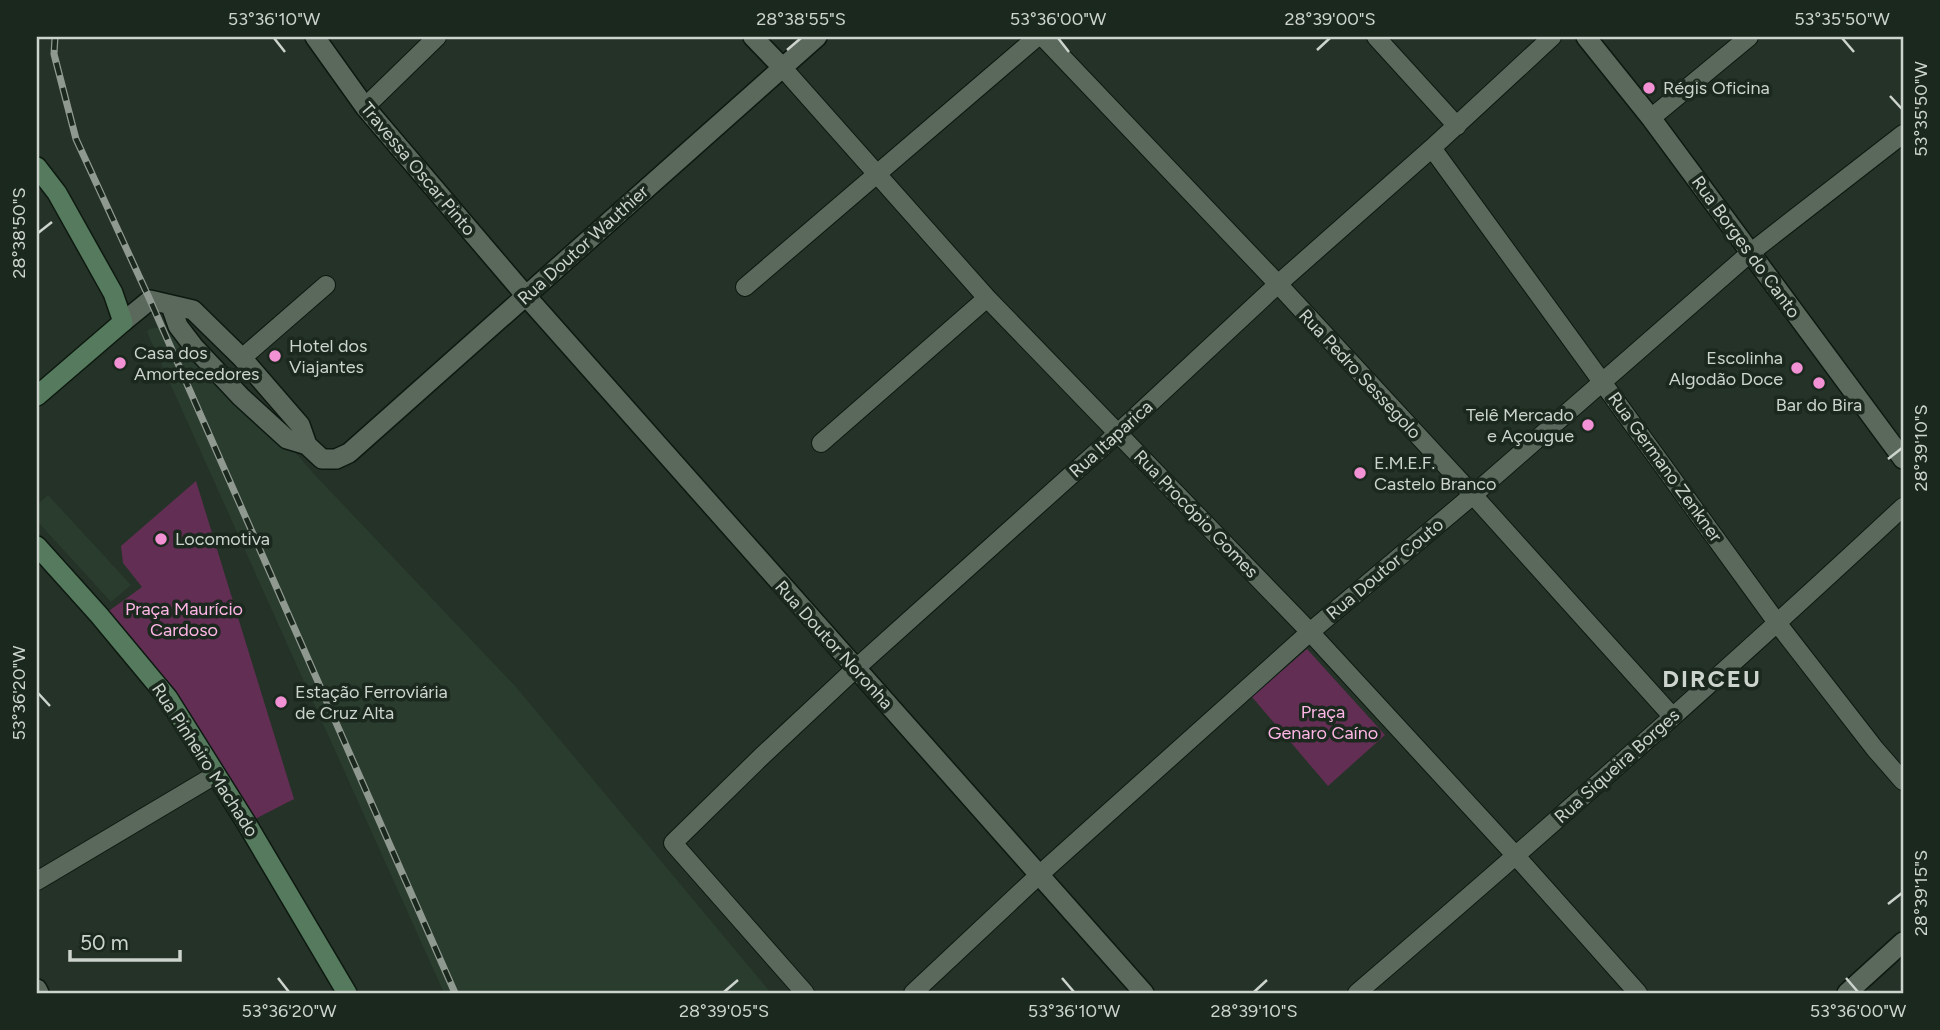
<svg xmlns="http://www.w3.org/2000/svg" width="1940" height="1030" font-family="Figtree,sans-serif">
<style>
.built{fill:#2a3c2d}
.green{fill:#632e54}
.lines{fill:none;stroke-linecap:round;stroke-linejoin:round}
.minor-casing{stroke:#0d1910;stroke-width:20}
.tertiary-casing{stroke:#0d1910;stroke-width:22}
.secondary-casing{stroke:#0d1910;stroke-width:22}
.minor{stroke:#5b695d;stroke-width:18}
.tertiary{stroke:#5b695d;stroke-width:19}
.secondary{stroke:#567a5e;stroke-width:19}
.rail-casing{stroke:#8f9990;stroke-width:7}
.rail{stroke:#1b281d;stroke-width:4.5;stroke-dasharray:13;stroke-linecap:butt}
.ticks{fill:none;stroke:#ccd4cd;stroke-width:2.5}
.poi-dot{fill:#f391d5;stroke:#1b281d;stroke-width:2.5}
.labels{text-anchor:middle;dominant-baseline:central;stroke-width:7;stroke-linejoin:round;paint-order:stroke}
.poi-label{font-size:18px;fill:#ccd4cd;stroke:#1b281d;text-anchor:start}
.street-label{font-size:18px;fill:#ccd4cd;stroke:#1b281d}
.park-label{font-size:18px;fill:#feb6e6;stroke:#1b281d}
.district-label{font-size:24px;font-weight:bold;letter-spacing:2px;fill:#ccd4cd;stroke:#1b281d}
.neatline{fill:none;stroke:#ccd4cd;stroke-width:2.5}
.ticks-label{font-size:18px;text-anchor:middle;fill:#ccd4cd}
</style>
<rect width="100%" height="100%" fill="#253227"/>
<!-- built -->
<path class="built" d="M184,323L314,474L516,687L771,993H444L147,332L149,329Z
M48,495L131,585L111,602L37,521V505Z"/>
<!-- green -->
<path class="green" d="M196,481L294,799L251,821L175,690L106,613L142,587L123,563L121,546Z
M1307,649L1385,735L1328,786L1252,697Z"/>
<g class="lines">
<defs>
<path id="minor" d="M1043,37L1278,284L1473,495L1672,716
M1376,37L1457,126
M782,67L987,298L1310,632L1516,856L1638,993
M365,107L437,37
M1651,118L1749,37
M1432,148L1778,624L1875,749L1903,781
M745,287L1037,37
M242,358L326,285
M821,443L987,298
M37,881L215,775
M805,993L673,843L762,756L855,669L1118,433L1278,284L1432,148L1552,37
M913,993L1039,875L1310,632L1473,495L1750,253L1903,134
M1357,993C1542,834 1725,673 1903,507"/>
<path id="tertiary" d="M315,37L365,107L526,296L1144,993
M753,37L782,67
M1586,37L1651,118L1903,459
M171,306L178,326L194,347L241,397L287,439L307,445L322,459H336L349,453L817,37
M123,322L150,300L193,310L242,358L300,425L307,445
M37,989L39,993
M1847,993L1903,942"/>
<path id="secondary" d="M37,167L57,193L113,293L123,322L37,396
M37,546L99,615L168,698L247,824L347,993"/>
</defs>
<!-- minor casing -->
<use href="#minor" class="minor-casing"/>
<!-- tertiary casing -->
<use href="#tertiary" class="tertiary-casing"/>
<!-- secondary casing -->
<use href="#secondary" class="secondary-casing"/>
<!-- minor -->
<use href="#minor" class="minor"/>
<!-- tertiary -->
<use href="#tertiary" class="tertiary"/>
<!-- secondary -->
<use href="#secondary" class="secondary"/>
<defs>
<path id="rail" d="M55,37L54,54L76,139L150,300L455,993"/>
</defs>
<!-- rail casing -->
<use href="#rail" class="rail-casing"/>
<!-- rail -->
<use href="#rail" class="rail"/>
</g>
<!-- ticks -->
<path class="ticks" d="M274,38L285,52M1058,38L1069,52M1842,38L1854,52M787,50L801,38M1317,50L1330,38M1890,96L1902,109M38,233L52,222M1888,459L1902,448M38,693L50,706M1888,904L1902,893M278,978L289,992M1062,978L1074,992M1846,978L1858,992M724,992L738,980M1254,992L1267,980"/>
<!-- markers -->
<g class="poi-dot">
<circle cx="1649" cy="88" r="7"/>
<circle cx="275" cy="356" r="7"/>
<circle cx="120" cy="363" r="7"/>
<circle cx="1797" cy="368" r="7"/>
<circle cx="1819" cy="383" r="7"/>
<circle cx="1588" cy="425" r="7"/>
<circle cx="1360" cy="473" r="7"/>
<circle cx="161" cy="539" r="7"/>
<circle cx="281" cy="702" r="7"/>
</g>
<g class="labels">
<!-- poi labels -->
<g class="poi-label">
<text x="1663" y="88">Régis Oficina</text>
<text x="289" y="346">Hotel dos<tspan x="289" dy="21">Viajantes</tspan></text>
<text x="134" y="353">Casa dos<tspan x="134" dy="21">Amortecedores</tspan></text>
<text x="1783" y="358" text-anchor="end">Escolinha<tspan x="1783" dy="21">Algodão Doce</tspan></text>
<text x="1819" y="405" text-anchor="middle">Bar do Bira</text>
<text x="1574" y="415" text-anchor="end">Telê Mercado<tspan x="1574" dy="21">e Açougue</tspan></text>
<text x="1374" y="463">E.M.E.F.<tspan x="1374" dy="21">Castelo Branco</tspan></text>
<text x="175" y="539">Locomotiva</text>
<text x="295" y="692">Estação Ferroviária<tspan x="295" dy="21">de Cruz Alta</tspan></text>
</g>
<!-- street labels -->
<g class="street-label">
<text transform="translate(418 169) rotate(50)">Travessa Oscar Pinto</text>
<text transform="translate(583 245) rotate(-42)">Rua Doutor Wauthier</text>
<text transform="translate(1746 247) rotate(54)">Rua Borges do Canto</text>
<text transform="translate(1360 374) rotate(47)">Rua Pedro Sessegolo</text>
<text transform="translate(1111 439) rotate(-42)">Rua Itaparica</text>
<text transform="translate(1665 467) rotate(54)">Rua Germano Zenkner</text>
<text transform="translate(1196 514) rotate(46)">Rua Procópio Gomes</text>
<text transform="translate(1385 569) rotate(-40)">Rua Doutor Couto</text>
<text transform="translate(834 645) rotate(48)">Rua Doutor Noronha</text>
<text transform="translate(205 760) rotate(57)">Rua Pinheiro Machado</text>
<text transform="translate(1617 766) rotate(-42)">Rua Siqueira Borges</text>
</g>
<!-- park labels -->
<g class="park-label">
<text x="184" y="609">Praça Maurício<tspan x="184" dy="21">Cardoso</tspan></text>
<text x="1323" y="712">Praça<tspan x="1323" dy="21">Genaro Caíno</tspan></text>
</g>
<!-- district labels -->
<g class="district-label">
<text x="1712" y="678">DIRCEU</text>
</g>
</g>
<!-- border -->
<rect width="1940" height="1030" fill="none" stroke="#1b281d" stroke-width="77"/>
<!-- scale -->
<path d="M70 950v10h110v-10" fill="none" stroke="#ccd4cd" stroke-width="3.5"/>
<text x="80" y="950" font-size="21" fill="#ccd4cd" stroke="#1b281d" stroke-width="5" paint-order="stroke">50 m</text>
<rect x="38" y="38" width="1864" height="954" class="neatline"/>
<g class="ticks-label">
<text x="274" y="25">53°36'10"W</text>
<text x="801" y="25">28°38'55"S</text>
<text x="1058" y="25">53°36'00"W</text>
<text x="1330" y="25">28°39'00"S</text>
<text x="1842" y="25">53°35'50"W</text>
<text transform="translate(1921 109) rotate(-90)" y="6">53°35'50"W</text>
<text transform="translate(19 233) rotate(-90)" y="6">28°38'50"S</text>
<text transform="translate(1921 448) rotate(-90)" y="6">28°39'10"S</text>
<text transform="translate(19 693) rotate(-90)" y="6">53°36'20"W</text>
<text transform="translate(1921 893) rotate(-90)" y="6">28°39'15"S</text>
<text x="289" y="1017">53°36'20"W</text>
<text x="724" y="1017">28°39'05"S</text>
<text x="1074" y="1017">53°36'10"W</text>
<text x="1254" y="1017">28°39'10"S</text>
<text x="1858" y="1017">53°36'00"W</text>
</g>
</svg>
